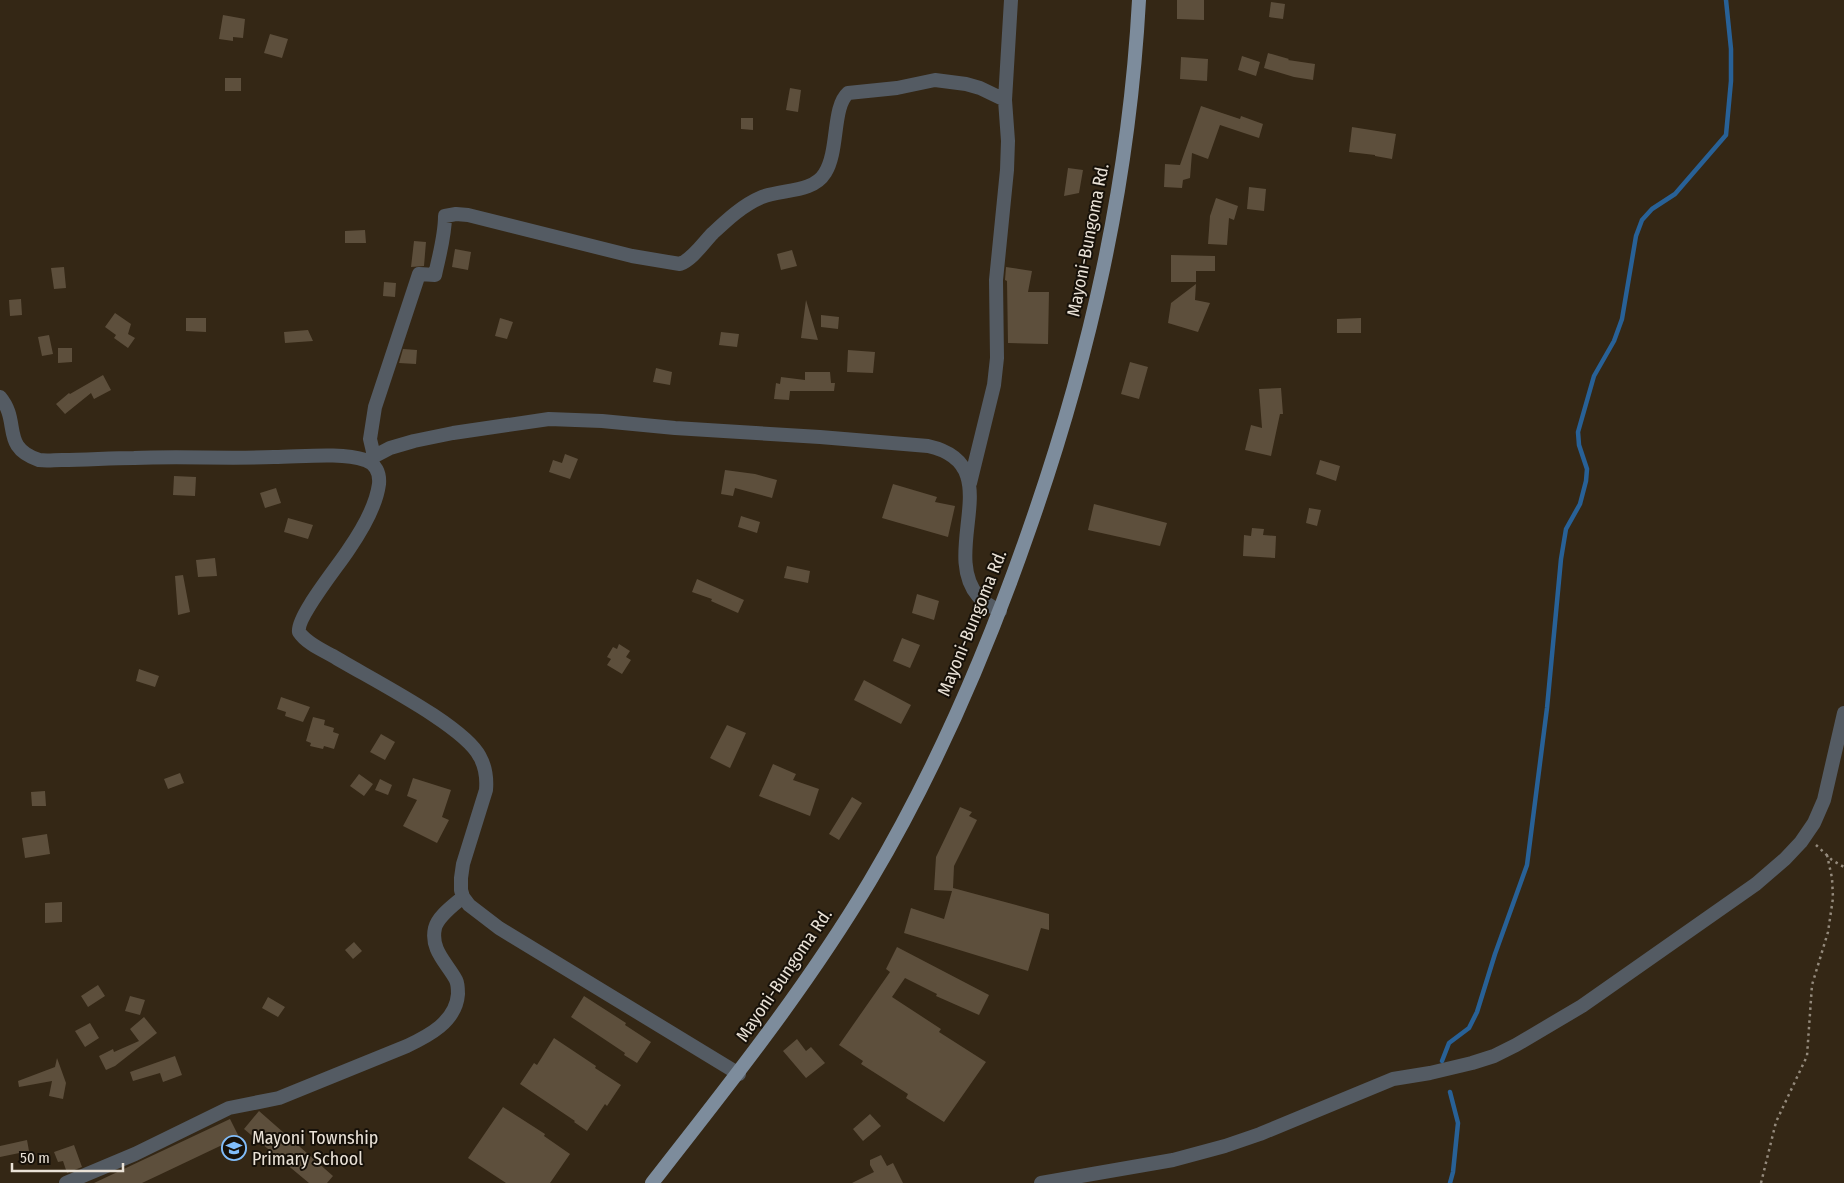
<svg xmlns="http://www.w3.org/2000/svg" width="1844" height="1183" font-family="'Fira Sans Condensed',sans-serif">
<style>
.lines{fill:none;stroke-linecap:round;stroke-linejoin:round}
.stream{stroke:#286197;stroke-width:4.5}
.building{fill:#5d4f3c}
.path{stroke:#948a7c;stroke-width:2.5;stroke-dasharray:2.5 4;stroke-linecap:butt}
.minor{stroke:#545b63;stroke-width:14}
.primary{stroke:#7d8c9c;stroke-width:14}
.labels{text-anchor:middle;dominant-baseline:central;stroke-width:4;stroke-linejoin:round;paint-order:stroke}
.street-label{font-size:18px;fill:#eae2d7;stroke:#171109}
.poi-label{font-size:18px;fill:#eae2d7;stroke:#171109;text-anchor:start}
</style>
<rect width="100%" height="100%" fill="#342715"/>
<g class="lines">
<!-- stream -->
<path class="stream" d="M1442,1061L1449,1043L1469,1028L1477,1012L1495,954L1527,865L1547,708L1561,559L1566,529L1580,504L1586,481L1587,469L1579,445L1578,432L1594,376L1614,341L1622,319L1636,236L1642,220L1652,209L1675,194L1726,135L1731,81V49L1726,0
M1450,1092L1458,1123L1453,1172L1450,1183"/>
</g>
<!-- building -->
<path class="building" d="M1177,0H1204V20L1177,19Z
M1271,2L1285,4L1283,19L1269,17Z
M223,15L245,19L243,38L233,37V41L219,39Z
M270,34L288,39L282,58L264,53Z
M1268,53L1289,59L1288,60L1315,64L1313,80L1294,77L1264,68Z
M1242,56L1260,62L1256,76L1238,70Z
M1181,57L1208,59L1207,81L1180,79Z
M225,78H241V91H225Z
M790,88L801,90L798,112L786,110Z
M1201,106L1240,119L1241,116L1263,124L1259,138L1220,125L1208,159L1192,153L1190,178L1183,180L1182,188L1164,187L1165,164L1180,165Z
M741,118H753V130L741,129Z
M1352,127L1396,134L1392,159L1375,156V155L1349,152Z
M1068,168L1083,170L1079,193L1064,196Z
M1249,187L1266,189L1264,211L1247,209Z
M1216,198L1238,206L1234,220L1229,218L1227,245L1208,244L1210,216Z
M365,230L366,243H345V231Z
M414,241L426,242L424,266L411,267Z
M455,249L471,252L468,270L452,267Z
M792,250L797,266L781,270L777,254Z
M1171,255L1215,256V271H1196V282H1171Z
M64,267L66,288L54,289L51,268Z
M1006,267L1032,271L1028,292H1049L1048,344L1008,343L1007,281L1005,280Z
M384,282L396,283L395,297L383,296Z
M1196,284L1195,300L1210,303L1198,332L1168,323L1171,303Z
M21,299L22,315L10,316L9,300Z
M806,300L818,340L801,338Z
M115,313L131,324L128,334L135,338L128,348L114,338L116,335L105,327Z
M821,315L839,317L838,329L821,327Z
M186,318H206V332L186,331Z
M500,318L513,322L507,339L495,336Z
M1361,318V333H1337V319Z
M308,330L313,341L285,343L284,332Z
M721,332L739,334L737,347L719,345Z
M49,335L53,354L42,356L38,337Z
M58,348H72V362L58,363Z
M403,349L417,350L416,364L399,363Z
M848,350L875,352L873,373L847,372Z
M1130,362L1148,367L1139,399L1121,394Z
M656,368L672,372L670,385L653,382Z
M805,372H830L831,383H835L834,391H790L789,400L774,399L776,383L780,384L781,377L805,380Z
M103,375L111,390L94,399L91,393L65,414L56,404L69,393L70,394Z
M1281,388L1283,414H1280L1271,456L1245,450L1251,425L1262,428L1259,389Z
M565,454L578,459L570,479L549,472L553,460L562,463Z
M1320,460L1340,466L1336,481L1316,474Z
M725,470L755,474L777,480L772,498L735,488L733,496L721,494Z
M174,476L196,477L195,496L173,495Z
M893,484L937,497L935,502L955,506L948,537L882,518Z
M276,488L281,503L265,508L260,493Z
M1094,504L1167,523L1160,546L1088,530Z
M1309,508L1321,510L1317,526L1306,523Z
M741,516L760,522L757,533L738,527Z
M288,518L313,525L308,539L284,532Z
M1252,528L1264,529L1263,535L1276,536L1275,558L1243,556L1244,535L1251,536Z
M215,558L217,576L198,577L196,560Z
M787,566L810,571L808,583L784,578Z
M183,575L190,612L178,615L175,576Z
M697,579L744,600L738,613L711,601L712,599L692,592Z
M917,594L939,601L934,620L912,613Z
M902,638L920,645L910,668L893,661Z
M619,644L630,651L626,657L631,660L622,674L607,665L611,659L607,657L613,647L617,649Z
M139,669L159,676L155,687L136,681Z
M864,680L911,705L901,724L854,700Z
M281,697L310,707L303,722L285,716L286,712L277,709Z
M313,717L325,720L324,725L334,728L333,732L339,734L334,749L324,746L323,749L310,746L311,743L306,741Z
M727,725L746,733L730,768L710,758Z
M381,734L395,742L385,760L370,752Z
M773,764L796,774L793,780L819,789L810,816L759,796Z
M180,773L184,783L168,789L164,779Z
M359,774L373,784L364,796L350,786Z
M413,778L451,790L442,817L449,820L437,843L403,826L417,800L407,796Z
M380,779L392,785L388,795L375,790Z
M45,791L46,806H32L31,792Z
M852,797L862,803L839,840L829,834Z
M960,807L972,812L969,816L977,820L954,866L953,888L1049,914V930L1041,928L1028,971L904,933L911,908L944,919L952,891L934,890L936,857Z
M47,834L50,854L25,858L22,838Z
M62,902V922L45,923V903Z
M354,942L362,951L353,959L345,950Z
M897,947L989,995L979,1015L936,996L937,994L905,978L892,997L941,1029L939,1032L986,1062L944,1122L906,1098L908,1094L861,1064L863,1061L839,1045L890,972L886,969Z
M98,985L105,996L88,1007L81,996Z
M130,996L145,1000L140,1015L125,1011Z
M584,996L626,1023L625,1025L651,1042L637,1063L624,1055L625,1053L571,1017Z
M268,997L285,1007L278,1017L262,1008Z
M144,1017L157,1033L115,1066L106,1070L99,1056L113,1049L114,1052L139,1041L130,1029Z
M90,1023L99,1038L85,1047L75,1031Z
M554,1038L596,1066L595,1068L621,1085L607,1106L605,1104L587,1131L574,1122L575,1121L520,1084L534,1063L537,1065Z
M797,1039L806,1051L811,1047L825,1063L806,1078L783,1051Z
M175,1056L182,1075L163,1082L160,1073L133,1081L130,1072Z
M57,1058L66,1083L63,1099L49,1096L52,1081L19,1087L18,1081L55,1067Z
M503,1107L545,1134L544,1136L570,1154L550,1183H506L468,1158Z
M259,1111L333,1176L327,1183H309L244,1129Z
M870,1114L881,1126L863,1141L853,1129Z
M230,1119L239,1137L159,1175L142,1183H94Z
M27,1140L29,1151L0,1157V1146Z
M74,1145L82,1167L67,1173L63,1161L58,1162L54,1152Z
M881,1155L887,1166L893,1163L903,1183H852L874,1172L870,1165V1160Z"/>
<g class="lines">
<!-- path -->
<path class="path" d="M1816,845L1832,860L1844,867
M1761,1183L1776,1122L1807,1056L1812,985L1828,932L1833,898L1832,878L1827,855"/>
<!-- minor -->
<path class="minor" d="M0,397C21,422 0,447 39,460C47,461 54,460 62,460C86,460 110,458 134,458C181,456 228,459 274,457C300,457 341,452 365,460C376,464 380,473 379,484C376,507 362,530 349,549C339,565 296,617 299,632C306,643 322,650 333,656C367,677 464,725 480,757C486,768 487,778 486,790L463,864L461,878V890L463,897L469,905L499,928L739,1074
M374,456L370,439L375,407L419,274L435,275C439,256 445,236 445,216L456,214L468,215L632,256L680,264C693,259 703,243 713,233C728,219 743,205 762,197C782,189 813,193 825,173C839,151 832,107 848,93L897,88L935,80L966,84L980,88L1005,100
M367,460L390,448L414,441L453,433L549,419L602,421L675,428L820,437L928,446C1010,464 939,550 978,596C983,602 992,607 1000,611
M970,483L994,385L997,358L996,280L1007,170L1008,141L1005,100L1011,0
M66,1183L135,1154L229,1108L279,1098L407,1046C428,1036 456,1022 458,994C458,989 458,984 456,980C447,963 430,950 435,928C438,916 454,905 463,897
M1041,1183L1173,1160L1225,1146L1260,1134L1393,1079L1430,1073L1472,1063L1494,1056L1516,1045L1582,1006L1756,884L1785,859L1801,842L1814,823L1824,800L1844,713"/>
<!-- primary -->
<path class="primary" d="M652,1183C729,1085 806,988 870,881C936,770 987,651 1029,530C1090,356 1129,184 1139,0"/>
</g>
<!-- icons -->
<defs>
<symbol id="school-ring" viewBox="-11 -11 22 22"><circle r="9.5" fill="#171109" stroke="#81bdfa" stroke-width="1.5"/><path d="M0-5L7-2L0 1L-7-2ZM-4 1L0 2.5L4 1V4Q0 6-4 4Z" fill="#81bdfa"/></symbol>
</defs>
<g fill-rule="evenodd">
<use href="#school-ring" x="220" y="1134" width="28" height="28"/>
</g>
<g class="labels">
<!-- street labels -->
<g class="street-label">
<text transform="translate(1088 240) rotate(-79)">Mayoni-Bungoma Rd.</text>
<text transform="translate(972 623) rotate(-68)">Mayoni-Bungoma Rd.</text>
<text transform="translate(784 975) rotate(-56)">Mayoni-Bungoma Rd.</text>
</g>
<!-- poi labels -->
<g class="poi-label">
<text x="252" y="1138">Mayoni Township<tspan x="252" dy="21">Primary School</tspan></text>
</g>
</g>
<!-- scale -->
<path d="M12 1163v8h111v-8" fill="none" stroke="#eae2d7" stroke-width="2.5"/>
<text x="20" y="1163" font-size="15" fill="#eae2d7" stroke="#171109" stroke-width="4" paint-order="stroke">50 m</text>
</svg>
